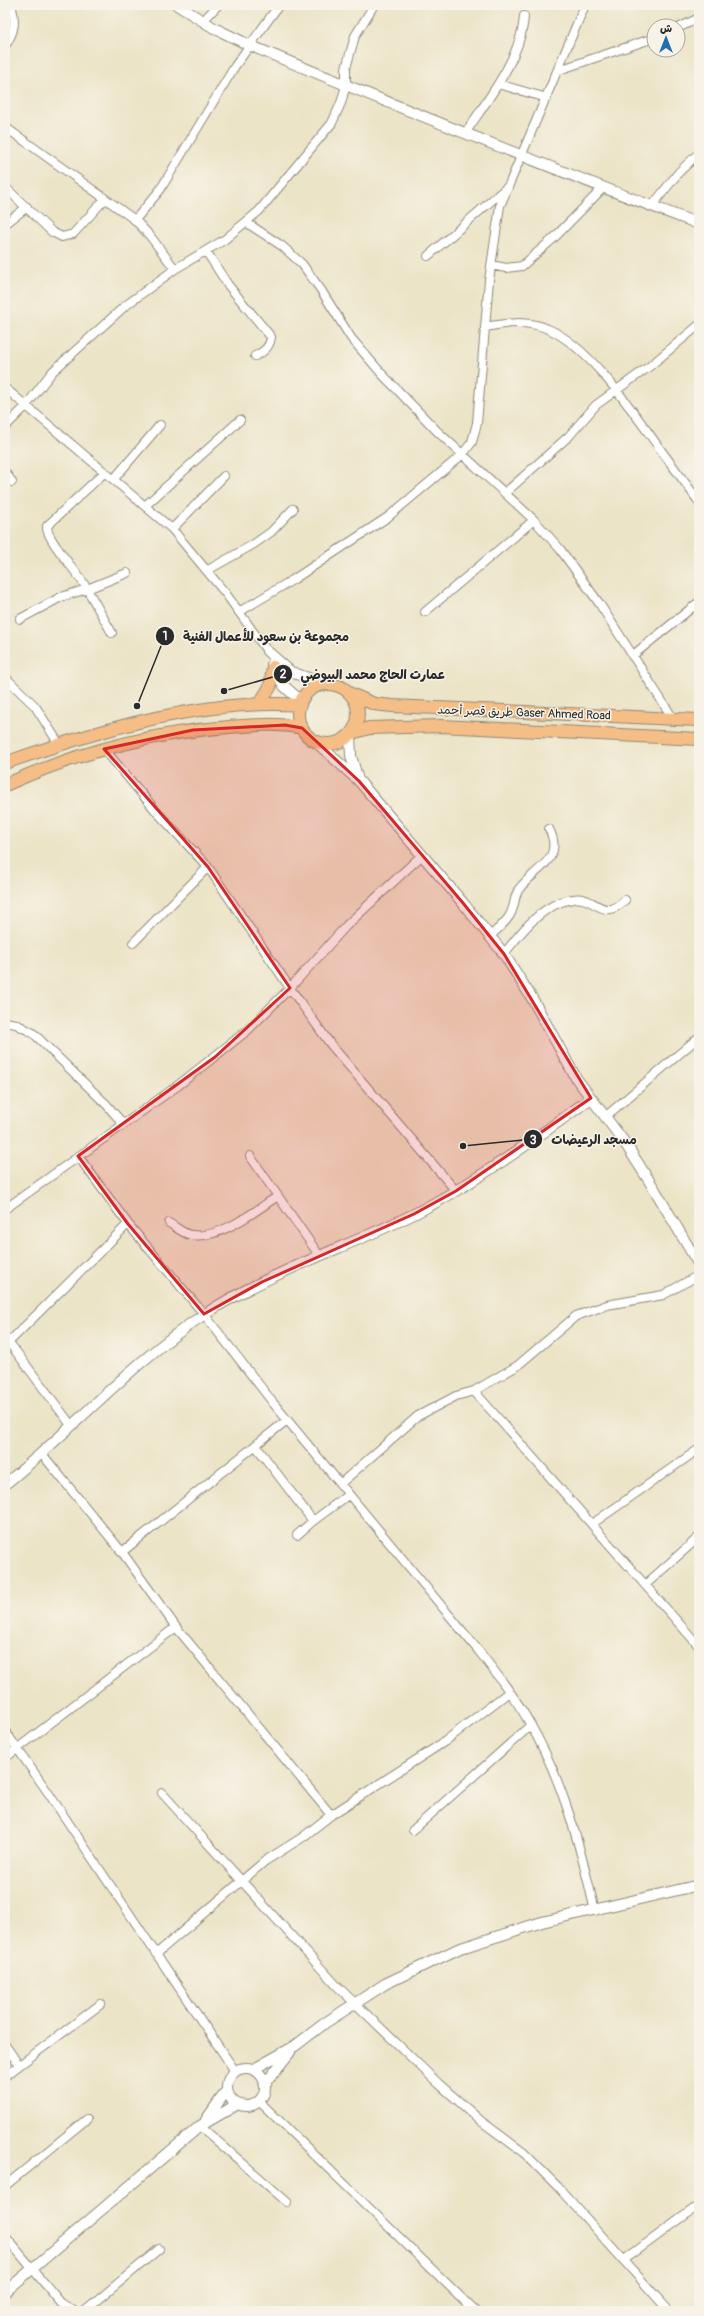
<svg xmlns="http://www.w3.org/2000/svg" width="704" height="2316" font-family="Pangolin,'Playpen Sans Arabic',sans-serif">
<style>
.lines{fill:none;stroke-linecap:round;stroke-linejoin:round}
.minor-casing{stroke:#8c8879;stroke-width:10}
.tertiary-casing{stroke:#8c8879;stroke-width:12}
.primary-casing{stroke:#8c8879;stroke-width:14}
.minor{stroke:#fff;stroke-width:8}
.tertiary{stroke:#fff;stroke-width:10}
.primary{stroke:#f6be87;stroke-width:12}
.marked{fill:#d62828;fill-opacity:0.2;stroke:#d62828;stroke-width:3;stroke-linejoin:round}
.labels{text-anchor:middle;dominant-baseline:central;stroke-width:3;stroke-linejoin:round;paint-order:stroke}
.street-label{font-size:12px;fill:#2b2b2b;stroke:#f7f3e8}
.leader{fill:none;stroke:#2b2b2b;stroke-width:1.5}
.callout-dot{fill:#2b2b2b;stroke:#f7f3e8;stroke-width:1.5}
.mark-label{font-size:12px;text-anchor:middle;font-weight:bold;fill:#fff}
.callout-label{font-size:13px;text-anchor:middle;font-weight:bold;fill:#2b2b2b;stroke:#f7f3e8;stroke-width:3;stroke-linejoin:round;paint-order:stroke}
</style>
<rect width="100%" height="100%" fill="#f7f3e8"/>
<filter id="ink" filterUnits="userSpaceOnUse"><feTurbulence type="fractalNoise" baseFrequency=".025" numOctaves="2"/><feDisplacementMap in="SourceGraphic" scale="8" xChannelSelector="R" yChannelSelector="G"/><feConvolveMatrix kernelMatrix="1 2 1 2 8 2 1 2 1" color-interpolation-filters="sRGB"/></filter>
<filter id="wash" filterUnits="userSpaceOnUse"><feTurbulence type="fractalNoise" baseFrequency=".012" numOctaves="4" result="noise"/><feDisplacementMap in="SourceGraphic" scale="16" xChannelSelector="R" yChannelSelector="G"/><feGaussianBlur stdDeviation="0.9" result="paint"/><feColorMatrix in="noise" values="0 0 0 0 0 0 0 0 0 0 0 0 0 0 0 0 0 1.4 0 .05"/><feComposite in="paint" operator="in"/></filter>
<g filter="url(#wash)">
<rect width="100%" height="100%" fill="#ece4c7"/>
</g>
<g filter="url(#ink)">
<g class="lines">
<defs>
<path id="minor" d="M203,21L218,5
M678,28L699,18
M5,46C15,31 16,22 11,5
M559,70L654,38
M498,84L547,98
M5,127L135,220L150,236L175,269
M466,132C488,99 522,56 524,16
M5,187L52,232L62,237L73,234L105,199
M652,206L679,172L699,153
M135,220L160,190L235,66L279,5
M247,223L282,246L302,264L321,290L351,338L382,374L437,431L534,520L560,549L599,603L674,720
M5,224L27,207
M206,251L228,285L271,337C270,347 264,352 255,356
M428,256L506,188
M491,265L506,268L522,266L554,238L602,189
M485,327C506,323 527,320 548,329C591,347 635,415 663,453C675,469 687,485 699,502
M5,388L172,529L226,594L267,651
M5,427L25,407L52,372L125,306L175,269L224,240L259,211L332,123L341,103L346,85V68L355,36L374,5
M5,472L12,482
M114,479L160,425
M505,493L569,436L596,405L650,366L699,325
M146,505L240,420
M172,529L224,476
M208,570L254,544L271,532L293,509
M239,612L294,579L388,517L463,454L472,442L477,423L489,280L500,206L585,5
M425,612L534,520
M20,619L61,597L87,589C80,574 45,539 47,526L105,472
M112,633L87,589L127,573
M632,656L699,602
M5,677L35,706L59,744
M104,749L157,812L208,867L290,988L331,1045L456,1191
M490,936C498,929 507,922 511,913C515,905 514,896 519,889C535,868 565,860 549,829
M133,943L208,867
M504,954C521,932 543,903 573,899C596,895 602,923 625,900
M5,1022L16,1024L33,1033L107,1105L123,1124
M605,1117L699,1037
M78,1156L128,1224L204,1314L274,1404L478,1650C496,1673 515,1697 529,1722C563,1780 580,1846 595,1911
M250,1156L319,1255
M5,1209L176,1087L248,1030L290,988L346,926L422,855
M169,1223C176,1227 184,1234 191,1235C220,1240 256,1210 278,1196
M5,1337L71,1425
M9,1342L128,1224
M474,1391L699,1646
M256,1446L313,1521L348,1495
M42,1454L122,1552L176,1627L331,1815
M340,1484L418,1416L456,1396L474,1391L517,1366L576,1316L607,1305L663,1295L699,1275
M592,1524L699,1449
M297,1535L313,1521
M122,1552L287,1420
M645,1585L699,1537
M5,1731L47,1791L235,2071
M5,1758L176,1627
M162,1793L336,1985L438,2083L481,2121L524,2153L558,2187L669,2311
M413,1830L531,1725
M156,1954L265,1861L303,1837L331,1815L444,1742L509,1692
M5,2045L19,2065
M5,2076L101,2004
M259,2101L475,2311
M200,2126L287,2202
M5,2186L87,2119
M5,2236L61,2303L74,2311
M624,2260L699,2205
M85,2311L159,2249"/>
<path id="tertiary" d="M177,5L214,28L249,45C398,107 548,167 699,224
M267,651L291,672L325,684
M272,664L284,686L301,701
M350,736L351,756L358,780
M316,742L359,781L463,903L504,954L533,1000L576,1078L625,1143L655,1190L699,1265
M5,1484C73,1430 131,1362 205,1314C271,1271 346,1248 416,1213C478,1181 535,1139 591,1098
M227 2087a19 19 0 1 1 38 0a19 19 0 1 1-38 0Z
M254,2069L295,2046L325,2023L385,1984L458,1949L542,1922L699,1885
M265,2084L290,2052
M206,2120L227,2090
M5,2292L200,2126L238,2104"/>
<path id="primary" d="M298 714a30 30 0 1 1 60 0a30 30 0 1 1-60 0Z
M351,694L374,704L392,706L699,720
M260,703L270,687L273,667
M352,733L369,728L441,726L699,739
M5,763C96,731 202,698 300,705
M5,785C76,753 151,733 229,727C253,725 278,723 302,728"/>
</defs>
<!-- minor casing -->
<use href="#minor" class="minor-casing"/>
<!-- tertiary casing -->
<use href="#tertiary" class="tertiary-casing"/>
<!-- primary casing -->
<use href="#primary" class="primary-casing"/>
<!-- minor -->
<use href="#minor" class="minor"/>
<!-- tertiary -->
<use href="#tertiary" class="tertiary"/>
<!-- primary -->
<use href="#primary" class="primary"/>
</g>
</g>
<!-- marked area -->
<path class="marked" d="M285,725L302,728L359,781L463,903L504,954L591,1098L456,1191L414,1214L262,1282L204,1314L128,1224L78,1156L215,1057L290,988L208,867L104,749L193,730Z"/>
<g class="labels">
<!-- street labels -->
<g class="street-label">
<text transform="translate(524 713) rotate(2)">طريق قصر أحمد Gaser Ahmed Road</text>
</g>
</g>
<!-- callouts -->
<path class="leader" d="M137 706L165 636M224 691L283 674M463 1146L533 1139"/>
<g class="callout-dot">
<circle cx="137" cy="706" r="4"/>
<circle cx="224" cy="691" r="4"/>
<circle cx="463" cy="1146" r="4"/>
<circle cx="165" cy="636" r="10"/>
<circle cx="283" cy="674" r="10"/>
<circle cx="533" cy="1139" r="10"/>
</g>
<g class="mark-label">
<text x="165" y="640">1</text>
<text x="283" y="678">2</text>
<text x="533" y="1144">3</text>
</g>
<g class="callout-label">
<text x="266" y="641">مجموعة بن سعود للأعمال الفنية</text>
<text x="373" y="679">عمارت الحاج محمد البيوضي</text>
<text x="594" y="1144">مسجد الرعيضات</text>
</g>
<!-- margin -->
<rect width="704" height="2316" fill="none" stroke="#f7f3e8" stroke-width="20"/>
<!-- north arrow -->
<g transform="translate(666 38)"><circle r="19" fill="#f7f3e8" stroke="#a5a39c"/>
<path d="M0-3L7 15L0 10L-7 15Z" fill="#1f6fb2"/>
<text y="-6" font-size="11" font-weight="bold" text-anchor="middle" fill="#2b2b2b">ش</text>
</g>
</svg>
